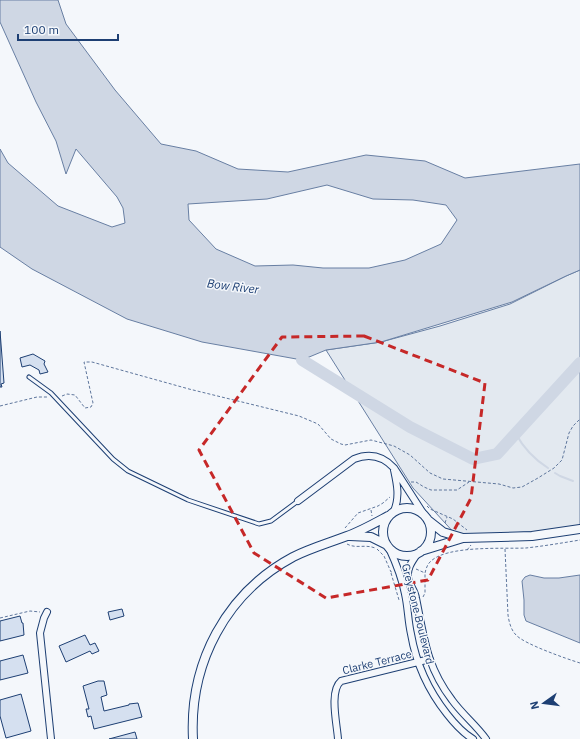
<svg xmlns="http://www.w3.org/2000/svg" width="580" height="739" font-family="'IBM Plex Sans',sans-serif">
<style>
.green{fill:#e3e9f0;stroke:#687fa3}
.water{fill:#cfd7e4;stroke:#687fa3;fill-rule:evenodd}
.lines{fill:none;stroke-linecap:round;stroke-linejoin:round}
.stream{stroke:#cfd7e4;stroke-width:2}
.river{stroke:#cfd7e4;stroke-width:12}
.building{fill:#d5e0f0;stroke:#1d3f73}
.service-casing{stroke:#1d3f73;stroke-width:5}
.minor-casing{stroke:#1d3f73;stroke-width:8}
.secondary-casing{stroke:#1d3f73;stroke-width:10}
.path{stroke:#5e769c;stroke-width:1;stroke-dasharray:3 2;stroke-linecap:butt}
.service{stroke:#f4f7fb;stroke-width:3}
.minor{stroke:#f4f7fb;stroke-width:6}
.secondary{stroke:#f4f7fb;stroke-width:8}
.marked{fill:none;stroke:#c62828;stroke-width:3;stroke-dasharray:8 5;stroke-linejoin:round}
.labels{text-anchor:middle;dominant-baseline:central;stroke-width:3;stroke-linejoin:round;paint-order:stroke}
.street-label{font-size:11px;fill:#1d3f73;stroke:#f4f7fb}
.water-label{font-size:12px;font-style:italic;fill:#1d3f73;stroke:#f4f7fb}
</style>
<rect width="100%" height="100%" fill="#f4f7fb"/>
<!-- green -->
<path class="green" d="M580,270V529L457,536L413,488L326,350L381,342L440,326L510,304L566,276Z"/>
<!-- water -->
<path class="water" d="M0,0H58L66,24L115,90L161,144L196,151L238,169L288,172L366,155L425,161L465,178L580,164V270L566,276L512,302L381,342L326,350L302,360L202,342L127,319L32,269L0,247V149L8,163L58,206L112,227L125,223L123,208L117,197L76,149L66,174L56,141L36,102L0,22ZM327,185L373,199L413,200L446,205L457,220L441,244L405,260L369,268H323L293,265L255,266L216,249L189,220L188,204L267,199Z
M530,575L544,578H559L580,575V643L526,621L524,615V600L522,581L525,577Z"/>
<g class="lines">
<!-- stream -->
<path class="stream" d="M516,434C524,449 534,459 548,468
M555,473L560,476L573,481"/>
<!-- river -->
<path class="river" d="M302,360L410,427L473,459L497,454L580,363"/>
</g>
<!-- building -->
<path class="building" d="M0,331L4,383L1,384L2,387H0Z
M33,354L45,361L44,364L48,372L40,374L39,370L30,365L22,367L20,358Z
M122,609L124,616L110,620L108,612Z
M20,616L22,623H23L24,635L0,641V621Z
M85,635L90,645L95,643L99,651L92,654L90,651L66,662L59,646Z
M23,655L28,673L0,680V661Z
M98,681H104L107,695L101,697L104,711L129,705V704L138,703L142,717L94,729L91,716L88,717L86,709H89L83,686Z
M21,694L31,731L6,738L0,716V700Z
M135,732L137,739H109Z"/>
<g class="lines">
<defs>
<path id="service" d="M29,377L51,393L113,459L128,471L188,500L259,524L271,521L298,501"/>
<path id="minor" d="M394,470C397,484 400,497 394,511
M298,501L354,459C369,453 383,456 394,468L423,513
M389,548C396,563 402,578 405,594C408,607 408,621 411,634C416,663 428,690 447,714C454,723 463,733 473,739
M418,553C412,561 405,571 409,581C411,587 415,591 416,598C424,637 426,666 452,700C462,714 476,725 486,739
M47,612L44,618L40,633L51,739
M338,739C337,724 329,691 341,681L430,659"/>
<path id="secondary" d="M383 532a24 24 0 1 1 48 0a24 24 0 1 1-48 0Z
M429,521L443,532L463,538
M350,536L371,537L387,545
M421,551L463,538L532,536L580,529
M193,739C189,663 226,593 293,557C311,548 329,543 347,536C361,531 375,523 388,516"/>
</defs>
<!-- service casing -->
<use href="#service" class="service-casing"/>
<!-- minor casing -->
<use href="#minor" class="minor-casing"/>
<!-- secondary casing -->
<use href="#secondary" class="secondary-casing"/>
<!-- path -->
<path class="path" d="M62,396L67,394L75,395L85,408L91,407L93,403L84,362H92L189,389L299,416L318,424L331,439L341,444L345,445L371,440L394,446L410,455L430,473L443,479L499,484L513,488L522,487L538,478L554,468L562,460L569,433L573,426L580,419
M0,406L37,397H48
M411,482H416L424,487L431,490H457L469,482
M427,506L430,509L453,519L467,530
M371,510L372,516
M445,523L447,517
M345,528L358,513L378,506L383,503L390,497
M347,544C356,549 365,544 375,548
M377,549L384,556L391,572H392
M505,549L508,615C509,622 511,630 516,635C524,644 567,659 580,663
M467,550L471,545
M416,569L425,573C426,569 427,565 430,562C446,545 503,549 526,548C544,546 562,543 580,540
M391,573L399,600
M423,597L425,593V573
M0,618L30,611L40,612"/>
<!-- service -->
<use href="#service" class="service"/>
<!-- minor -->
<use href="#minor" class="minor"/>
<!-- secondary -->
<use href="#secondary" class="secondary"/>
</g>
<!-- marked area -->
<path class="marked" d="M364,336L485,383L471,498L428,580L326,598L254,553L199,450L282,337Z"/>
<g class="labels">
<!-- street labels -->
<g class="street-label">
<text transform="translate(418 614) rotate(76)">Greystone Boulevard</text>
<text transform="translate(377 662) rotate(-14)">Clarke Terrace</text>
</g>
<!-- water labels -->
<g class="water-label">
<text transform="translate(233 286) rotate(7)">Bow River</text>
</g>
</g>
<!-- north arrow -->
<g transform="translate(544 703) rotate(256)" stroke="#f4f7fb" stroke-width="3" paint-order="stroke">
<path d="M0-3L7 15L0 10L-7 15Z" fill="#1d3f73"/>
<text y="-6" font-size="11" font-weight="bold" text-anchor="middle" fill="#1d3f73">N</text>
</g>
<!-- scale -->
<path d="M18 34v6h100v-6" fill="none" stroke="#1d3f73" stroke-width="2"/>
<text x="24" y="34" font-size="12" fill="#1d3f73" stroke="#f4f7fb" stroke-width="3" paint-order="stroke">100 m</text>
</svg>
